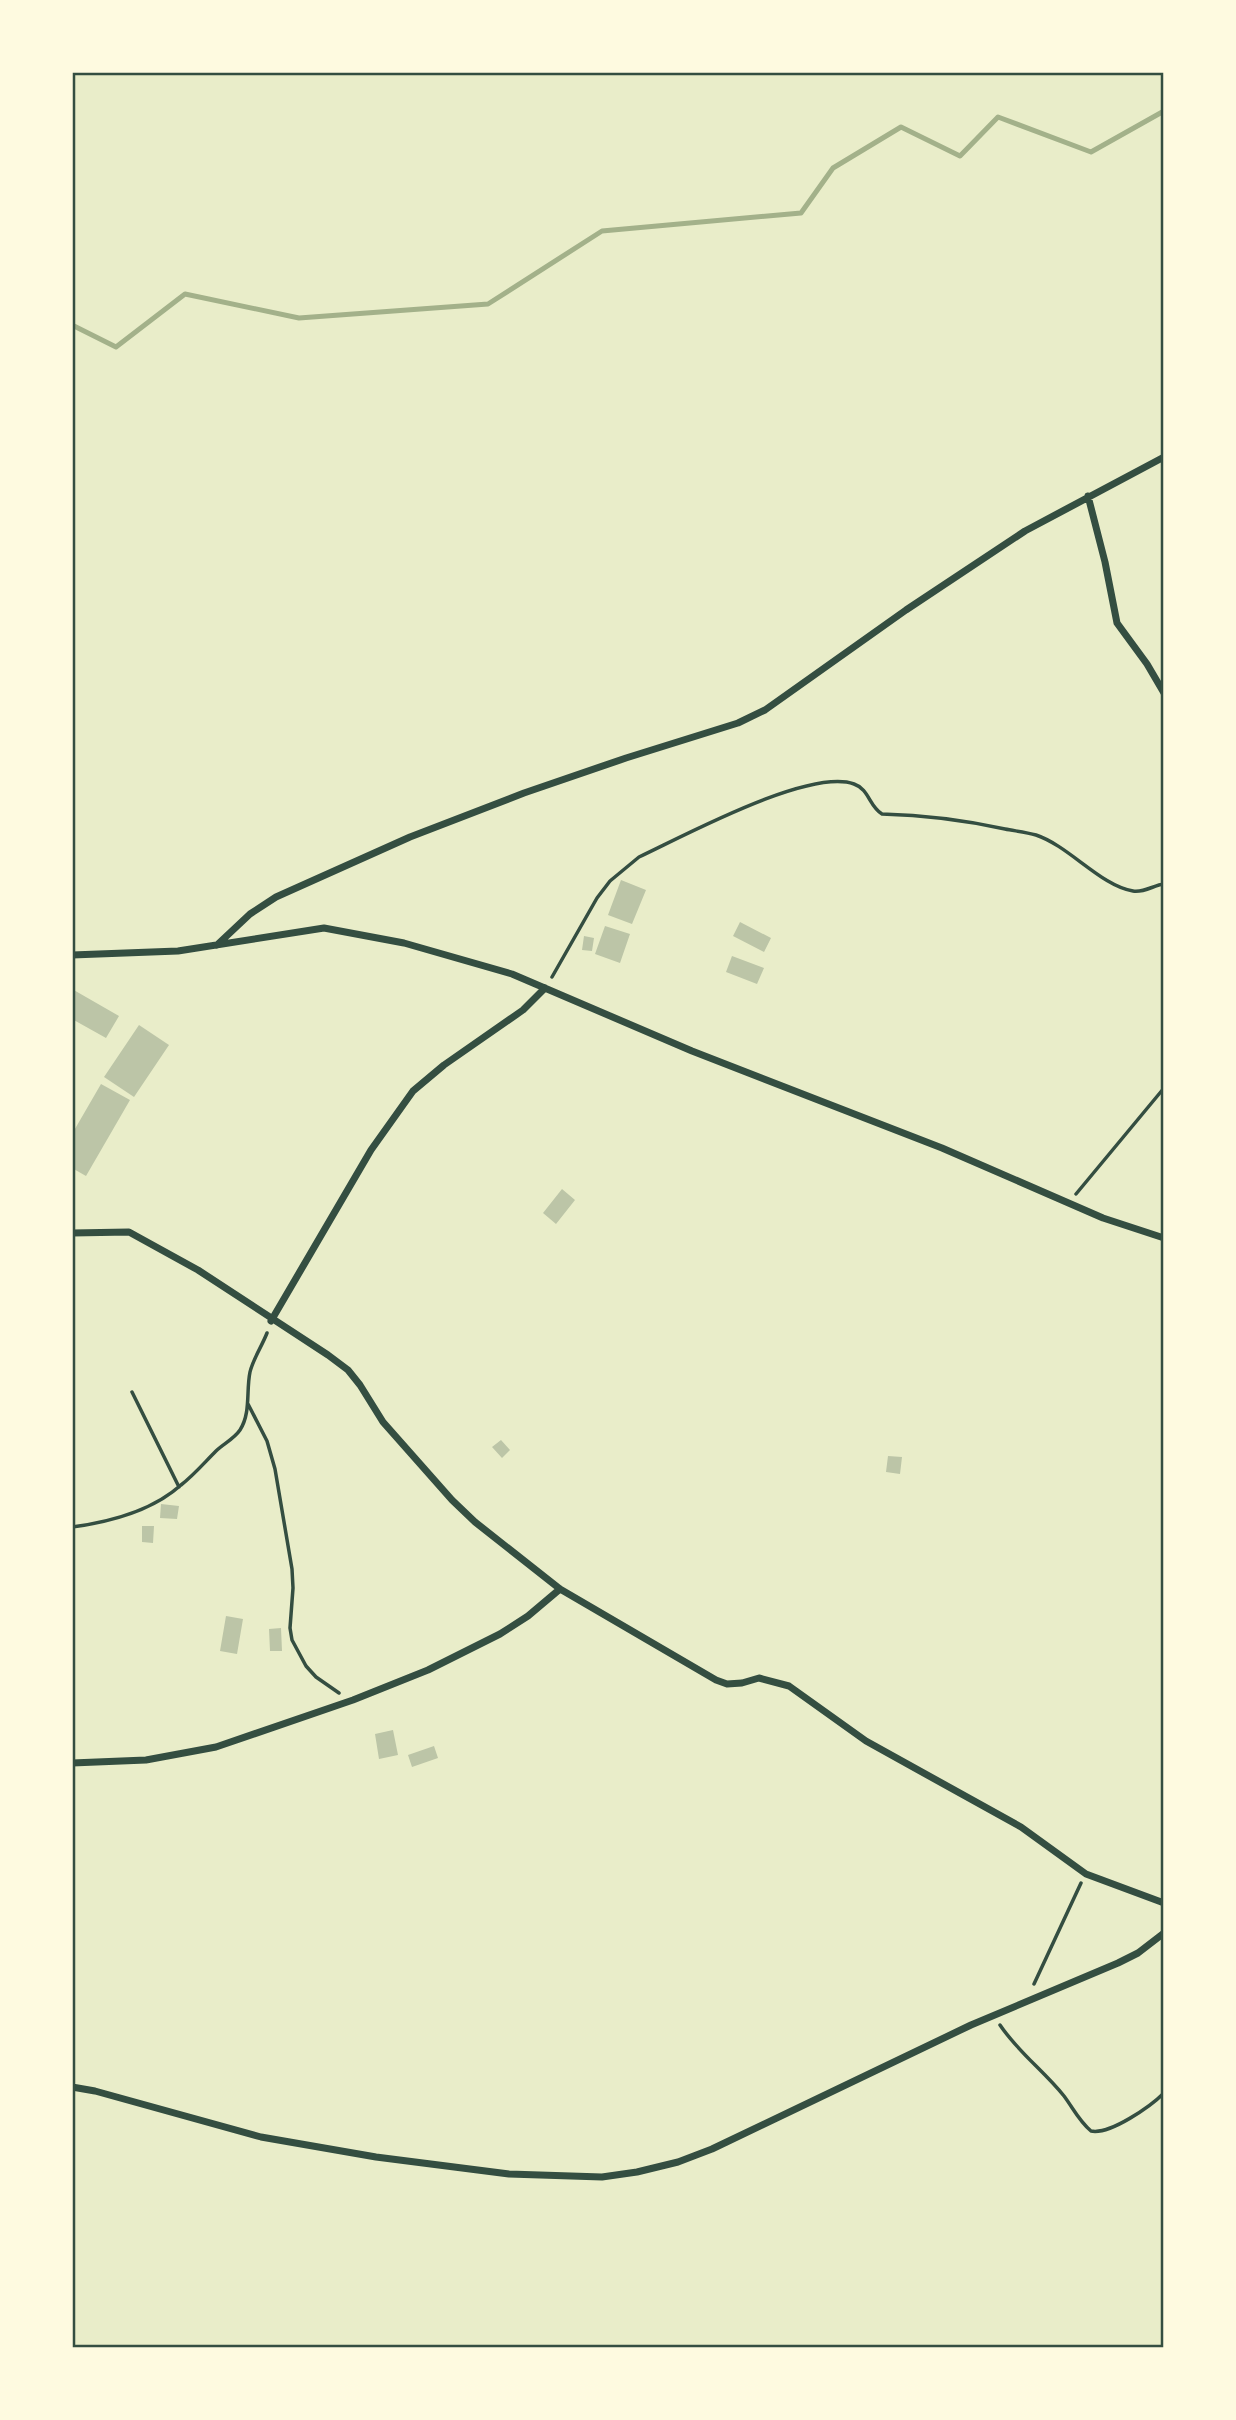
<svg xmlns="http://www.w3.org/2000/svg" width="1236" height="2420" font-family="Figtree,sans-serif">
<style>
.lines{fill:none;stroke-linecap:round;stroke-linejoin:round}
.stream{stroke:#a3b18a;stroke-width:5}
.building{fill:#bcc5a7}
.path{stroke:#344e41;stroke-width:3.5}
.minor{stroke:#344e41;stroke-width:7}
.neatline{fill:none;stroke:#344e41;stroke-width:2.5}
</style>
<rect width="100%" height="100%" fill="#e9edc9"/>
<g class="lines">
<!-- stream -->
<path class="stream" d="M72,325L116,347L185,294L299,318L488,304L602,231L801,213L833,168L901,127L960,156L998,117L1091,152L1164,111"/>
</g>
<!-- building -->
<path class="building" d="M621,880L646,890L632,924L608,915Z
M740,922L771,938L764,952L733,936Z
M605,926L630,934L620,963L595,954Z
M584,936L594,938L592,951L582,950Z
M732,956L764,968L757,984L726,972Z
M72,989L119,1016L106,1038L72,1019Z
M139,1025L169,1045L134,1097L104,1077Z
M101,1084L130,1100L86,1176L72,1168V1134Z
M562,1189L575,1200L556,1224L543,1213Z
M501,1440L510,1450L502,1458L492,1447Z
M888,1456L902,1457L900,1474L886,1472Z
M161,1504L179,1506L177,1519L160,1518Z
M142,1526H154L153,1543L142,1542Z
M226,1616L243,1619L237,1654L220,1651Z
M281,1628L282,1651H270L269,1629Z
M393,1730L398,1755L379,1759L375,1734Z
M434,1746L438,1758L412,1767L408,1755Z"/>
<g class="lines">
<!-- path -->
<path class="path" d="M552,977L597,898L610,881L639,857C684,836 809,768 854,784C869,789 869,806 882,814C924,815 964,820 1005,829C1015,831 1026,832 1036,835C1069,846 1101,886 1133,891C1144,893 1154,885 1164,884
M1076,1194L1164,1088
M132,1392L179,1487
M248,1404L267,1441L275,1469L292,1569L293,1588L290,1628L292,1640L306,1666L316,1677L339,1693
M72,1527C110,1522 152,1511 181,1485C194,1475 204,1463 216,1451C223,1444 234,1439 240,1430C251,1413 246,1391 250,1372C253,1359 262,1346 267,1333
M1034,1984L1081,1883
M1000,2025C1018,2052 1044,2071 1064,2096C1073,2108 1079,2121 1091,2131C1110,2135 1151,2106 1164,2093"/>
<!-- minor -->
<path class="minor" d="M1088,496L1105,562L1117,623L1147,664L1164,693
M217,945L250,914L276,897L410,837L524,793L626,758L738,723L765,710L906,610L1025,531L1164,457
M72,955L178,951L324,928L404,943L512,974L692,1051L942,1148L1103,1218L1164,1238
M72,1233L129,1232L198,1270L328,1355L348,1370L360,1385L383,1422L452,1500L475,1522L560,1589L716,1680L727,1684L742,1683L759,1678L789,1686L866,1741L1021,1827L1086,1874L1164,1903
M271,1321L371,1150L413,1091L444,1065L523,1010L545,988
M72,1763L146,1760L216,1747L353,1700L428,1670L500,1634L528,1616L560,1589
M72,2087L95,2091L261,2137L376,2157L509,2174L602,2177L637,2172L678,2162L712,2149L971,2025L1118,1963L1138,1953L1164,1933"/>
</g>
<!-- border -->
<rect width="1236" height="2420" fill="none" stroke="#fefae0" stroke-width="147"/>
<rect x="74" y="74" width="1088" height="2272" class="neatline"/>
</svg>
